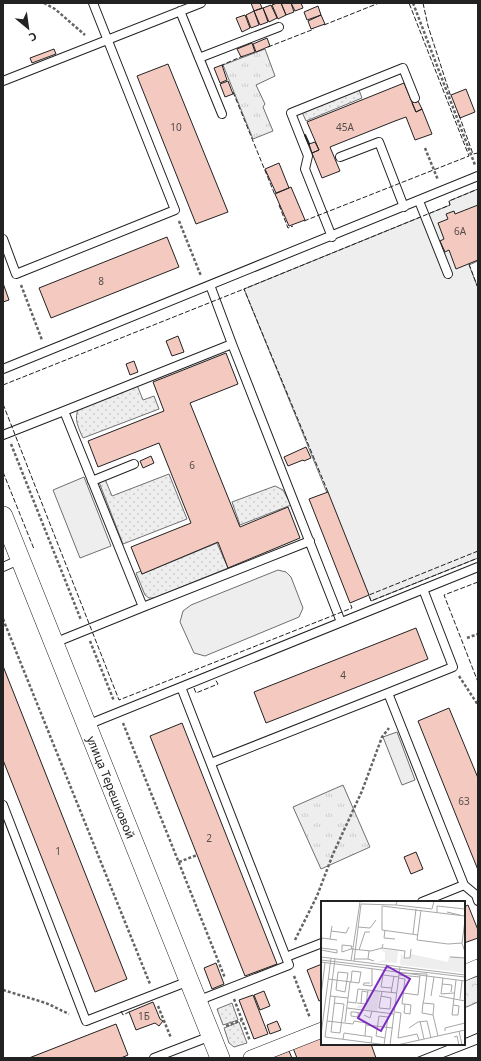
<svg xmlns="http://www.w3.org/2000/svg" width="481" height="1061" font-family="'Noto Sans',sans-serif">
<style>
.grass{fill:url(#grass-dots);stroke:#6f6f6f}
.forest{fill:url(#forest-crowns);stroke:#6f6f6f}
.park{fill:url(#park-tufts);stroke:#6f6f6f}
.pitch{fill:#eee;stroke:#6f6f6f}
.parking{fill:#ededed;stroke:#6f6f6f}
.building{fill:#f3c9c0;stroke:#222}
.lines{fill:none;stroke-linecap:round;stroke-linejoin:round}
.service-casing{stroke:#222;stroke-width:10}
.minor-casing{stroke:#222;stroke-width:16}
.tertiary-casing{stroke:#222;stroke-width:20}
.path{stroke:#646464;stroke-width:2.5;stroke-dasharray:3 2;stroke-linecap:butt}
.service{stroke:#fff;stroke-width:8}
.minor{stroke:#fff;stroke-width:15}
.tertiary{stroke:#fff;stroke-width:19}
.tram{stroke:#222;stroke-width:1}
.fence{stroke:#222;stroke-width:1;stroke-dasharray:5 2;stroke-linecap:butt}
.wall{stroke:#222;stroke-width:2}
.labels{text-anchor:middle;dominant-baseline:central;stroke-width:3;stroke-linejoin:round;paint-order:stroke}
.number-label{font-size:10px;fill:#564c4a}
.street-label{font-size:12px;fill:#222;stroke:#fff}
.inset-road{fill:none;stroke:#a7a7a7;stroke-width:1}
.view{fill:#7b2cbf;fill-opacity:0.15;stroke:#7b2cbf;stroke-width:2}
.inset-edge{fill:none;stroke:#222;stroke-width:2}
</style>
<defs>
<pattern id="grass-dots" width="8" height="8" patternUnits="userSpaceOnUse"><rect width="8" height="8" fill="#eee"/><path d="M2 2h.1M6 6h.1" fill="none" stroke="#ccc" stroke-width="1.8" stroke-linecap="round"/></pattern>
<pattern id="forest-crowns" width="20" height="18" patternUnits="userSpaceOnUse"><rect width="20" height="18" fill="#eee"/><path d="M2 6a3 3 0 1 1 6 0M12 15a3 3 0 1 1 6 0" fill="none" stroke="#ccc"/></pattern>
<pattern id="park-tufts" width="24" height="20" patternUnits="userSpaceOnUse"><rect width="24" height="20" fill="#eee"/><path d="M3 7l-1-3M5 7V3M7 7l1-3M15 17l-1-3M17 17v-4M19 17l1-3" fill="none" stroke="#ccc"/></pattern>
</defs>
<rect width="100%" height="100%" fill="#fff"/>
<!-- grass -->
<path class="grass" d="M359,90L362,98L306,121L302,112Z
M137,385L143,400L154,396L159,409L83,438C79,429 73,418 79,408Z
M169,474L187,519L123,544L99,482L105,479L112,496Z
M275,486L283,490L291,505L240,525L232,502Z
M217,543L228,568L154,598H149L145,595L136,573L141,571L142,574Z
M232,1003L238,1020L223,1025L217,1009Z
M239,1022L247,1043L234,1047L229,1043L224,1028Z"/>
<!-- forest -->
<path class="forest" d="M478,976V1002L464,1008V981Z"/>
<!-- park -->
<path class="park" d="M265,49L275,76L256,85L265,104L263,107L273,131L253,139L223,65Z
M343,785L370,847L321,869L293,807Z"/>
<!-- pitch -->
<path class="pitch" d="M478,189V261L469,265L478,288V558L371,601L244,289L450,205L449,201Z
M84,477L111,546L80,558L53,490Z
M278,570L286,572L291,577L303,608L299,617L205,656L194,653L180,622L183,611L191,605Z"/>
<!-- parking -->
<path class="parking" d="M397,732L415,780L402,785L383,737Z"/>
<!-- building -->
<path class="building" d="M251,3H260L262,8L254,11Z
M277,3H281L286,15L278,19L272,5Z
M281,3H291L294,12L286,15Z
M291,3H301L303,8L295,11Z
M271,5L277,18L269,22L263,8Z
M318,6L321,15L307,20L304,12Z
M263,8L268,22L260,25L254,11Z
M254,11L259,25L251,28L246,15Z
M245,15L250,28L242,32L236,18Z
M321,15L325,24L311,29L308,21Z
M267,38L270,46L256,52L253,44Z
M252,43L255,52L241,57L237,49Z
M54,49L56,54L32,63L30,58Z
M168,64L228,212L196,224L137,76Z
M222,65L227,80L220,83L214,68Z
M228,81L233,94L225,97L220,84Z
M404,83L416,112L422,109L432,134L415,140L406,117L395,121L330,147L340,171L322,178L312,153L319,150L307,122Z
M466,89L475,112L460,118L451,95Z
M418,101L422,109L416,112L412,103Z
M315,142L319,150L312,153L309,144Z
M279,163L289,188L276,193L265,169Z
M291,187L305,220L289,226L275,194Z
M478,205V260L456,269L449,250L445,252L440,241L444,239L438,223L448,219L446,214L454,211L455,214Z
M167,237L179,267L51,318L39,288Z
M3,283L9,300L3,302Z
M178,336L184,352L172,356L166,341Z
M226,353L238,384L190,403L240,527L288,507L300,538L228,568L218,542L142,574L131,547L191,523L159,443L98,467L88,441L164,411L153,382Z
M134,361L138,372L130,375L126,364Z
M306,447L311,458L304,461L303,460L288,466L284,457Z
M151,456L154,463L143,468L140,461Z
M328,492L369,595L350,603L309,499Z
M416,628L428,659L266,723L254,692Z
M3,666L127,979L95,992L3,760Z
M449,708L478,778V870L418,721Z
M182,723L277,964L245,976L150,736Z
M416,852L423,869L411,874L404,857Z
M468,905L478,930V938L464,943V907Z
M216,963L224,984L212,989L204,968Z
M322,964V1000L319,1001L307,970Z
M264,991L270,1006L260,1010L254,995Z
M253,995L268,1034L254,1039L239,1000Z
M153,1002L160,1019L163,1021L159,1026L155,1023L136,1030L129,1012Z
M277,1021L281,1030L270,1034L267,1025Z
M116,1024L128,1055L121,1058H29Z
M322,1037V1044H371L376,1058H297L293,1048Z
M289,1051L292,1058H270Z"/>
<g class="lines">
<defs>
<path id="service" d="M180,11L222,114
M199,58L279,27
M3,81L201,3
M340,157L379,142L404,207
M419,201L448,274
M332,237L305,169L308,156L291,113L403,68L415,98
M3,239L16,274L175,210L93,3
M210,285L232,344
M3,369L478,176
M3,435L64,411
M92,481L134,464
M310,541L143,607L64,411L232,344L341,622
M3,567L21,559
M54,643L143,607
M181,687L289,965L197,1001
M388,693L453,667L423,589
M87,725L478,567
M211,763L388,693L464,885L422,902
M3,805L86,1021L189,981
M464,885L476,895L478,901
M286,957L322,943
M154,1058L211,1036"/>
<path id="minor" d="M464,973L478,967
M251,1058L322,1030"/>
<g id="tertiary">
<path id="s1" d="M3,516L220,1058"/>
</g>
</defs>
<!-- service casing -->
<use href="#service" class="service-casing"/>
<!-- minor casing -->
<use href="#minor" class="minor-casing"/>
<!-- tertiary casing -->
<use href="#tertiary" class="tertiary-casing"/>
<!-- path -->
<path class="path" d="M44,3L55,9L85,35
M413,3L475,165
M425,148L438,180
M179,221L201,276
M21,285L42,340
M11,444L81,620
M3,619L150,984
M467,638L478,634
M90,641L114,701
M459,676L478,705
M123,723L225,978
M179,862L197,855
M295,940L317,896L333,854L362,791L382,737L389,728
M294,976L310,1018
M3,990L46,1003L69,1014
M234,999L250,1041
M158,1006L171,1038
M226,1026L242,1020"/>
<!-- service -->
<use href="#service" class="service"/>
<!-- minor -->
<use href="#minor" class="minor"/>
<!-- tertiary -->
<use href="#tertiary" class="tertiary"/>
<!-- tram -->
<path class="tram" d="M464,1039L478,1033
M416,1058L451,1044
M442,1058L478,1044"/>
<!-- fence -->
<path class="fence" d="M423,3L428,26L451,97
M324,25L379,3
M268,47L314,29
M223,67L222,65L243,56
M233,92L275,195
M459,115L473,154L478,153
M279,205L288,228L293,226
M304,221L469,156L409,3
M469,264L478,288
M3,385L244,289
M3,404L119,700L352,608L350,603
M3,472L34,549
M328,492L244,289L450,205L449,201L478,189
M478,551L369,595L371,601L478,558
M478,582L444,595L478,682
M194,688L196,693L218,684L215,679
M121,1011L123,1015L129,1012"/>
<!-- wall -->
<path class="wall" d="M305,135L309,144"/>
</g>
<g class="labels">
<!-- number labels -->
<g class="number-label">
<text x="176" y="127">10</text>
<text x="345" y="127">45А</text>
<text x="460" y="231">6А</text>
<text x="101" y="281">8</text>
<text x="192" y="465">6</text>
<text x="343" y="675">4</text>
<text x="464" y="801">63</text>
<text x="209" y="838">2</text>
<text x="58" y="851">1</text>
<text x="144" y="1016">1Б</text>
</g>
<!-- street labels -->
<g class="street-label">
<text stroke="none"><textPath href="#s1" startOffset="292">улица Терешковой</textPath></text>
</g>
</g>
<!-- overview -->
<g transform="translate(321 901)">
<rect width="144" height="144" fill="#fff"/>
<path d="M59,48L77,50L76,62L55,61L64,59V52Z" fill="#eee"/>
<path d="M80,51L82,57L89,58L90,53L127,61L128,55L144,56V72L79,64Z" fill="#eee"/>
<path d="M47,89L59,91L56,110L36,107L37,104H45Z" fill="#eee"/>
<path class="inset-road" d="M76,0L75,4L111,8L113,0M100,9L96,39L127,43L141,42M116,11V5L144,8M126,11L139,14M144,19L141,42L144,51M37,26L49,27L55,19M64,29L63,37L74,38M10,30L25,32L28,26M92,33L95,8M97,34L61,29V5L144,15M9,38L11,25M0,44L1,37L16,39M0,47L16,49V52L0,49M61,47L84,50L83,57H89L90,48M30,48L31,45L21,44V51L30,48H31L50,50L61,47L62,43M38,49L44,31H49M48,50L47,58L53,60M0,56L144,74M129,56L144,57M33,58H47M0,59L144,76M30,60L39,1M33,60L40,3L75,4M0,61L144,80M17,71L27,72L24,91L15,89ZM80,72L106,73L103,98L102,102L101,112L112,114L113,103L102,102M78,74L99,76M78,77L84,78L81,103H84L90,104L89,113L83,112L84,103M122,77L120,93L133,92M7,78L38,82L40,71L31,70L30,81M49,82H43L42,84L51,85V68M121,83L131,84L130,91M71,87L60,86L62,74L78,76M70,92L73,75M82,92L97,94L99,74M0,95L4,62M9,95L27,97M60,95L70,97L69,108L58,107L60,95L61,91M110,95L113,76M118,95L144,100M139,98L141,80M27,101L35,102L37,88L76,92M13,102L23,103L19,132L10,131L14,96M36,102L45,103L47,89M40,103L41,90L46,91M132,104L138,105L137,114H131L135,79M26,107L73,113M74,111L80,112L77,137L96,133L98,139M37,112V116L30,115V111H33L40,112M43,114L49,117L51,110M112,114L117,135M6,120L32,123L33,120L45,122L44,135M99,120L103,138M24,121L29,81M45,124L72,127M88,127L97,121L106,120L110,137M124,130V127L144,122M138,130L141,144M0,134L10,57M4,136L14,58M4,136L66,144M133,136L136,135L138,144M22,138L23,132L51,136L50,142M63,144L67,116L58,115L55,135L64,137M69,144L79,66M76,144L144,129"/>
<path class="view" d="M66,65L89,78L60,130L37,117Z"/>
<rect width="144" height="144" class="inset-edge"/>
</g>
<!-- border -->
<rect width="481" height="1061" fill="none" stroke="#222222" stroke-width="8"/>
<!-- north arrow -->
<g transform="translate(28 28) rotate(151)" stroke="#ffffff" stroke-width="3" paint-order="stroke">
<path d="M0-3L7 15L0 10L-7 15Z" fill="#222222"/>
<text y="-6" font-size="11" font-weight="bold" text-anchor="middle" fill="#222222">С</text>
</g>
</svg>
